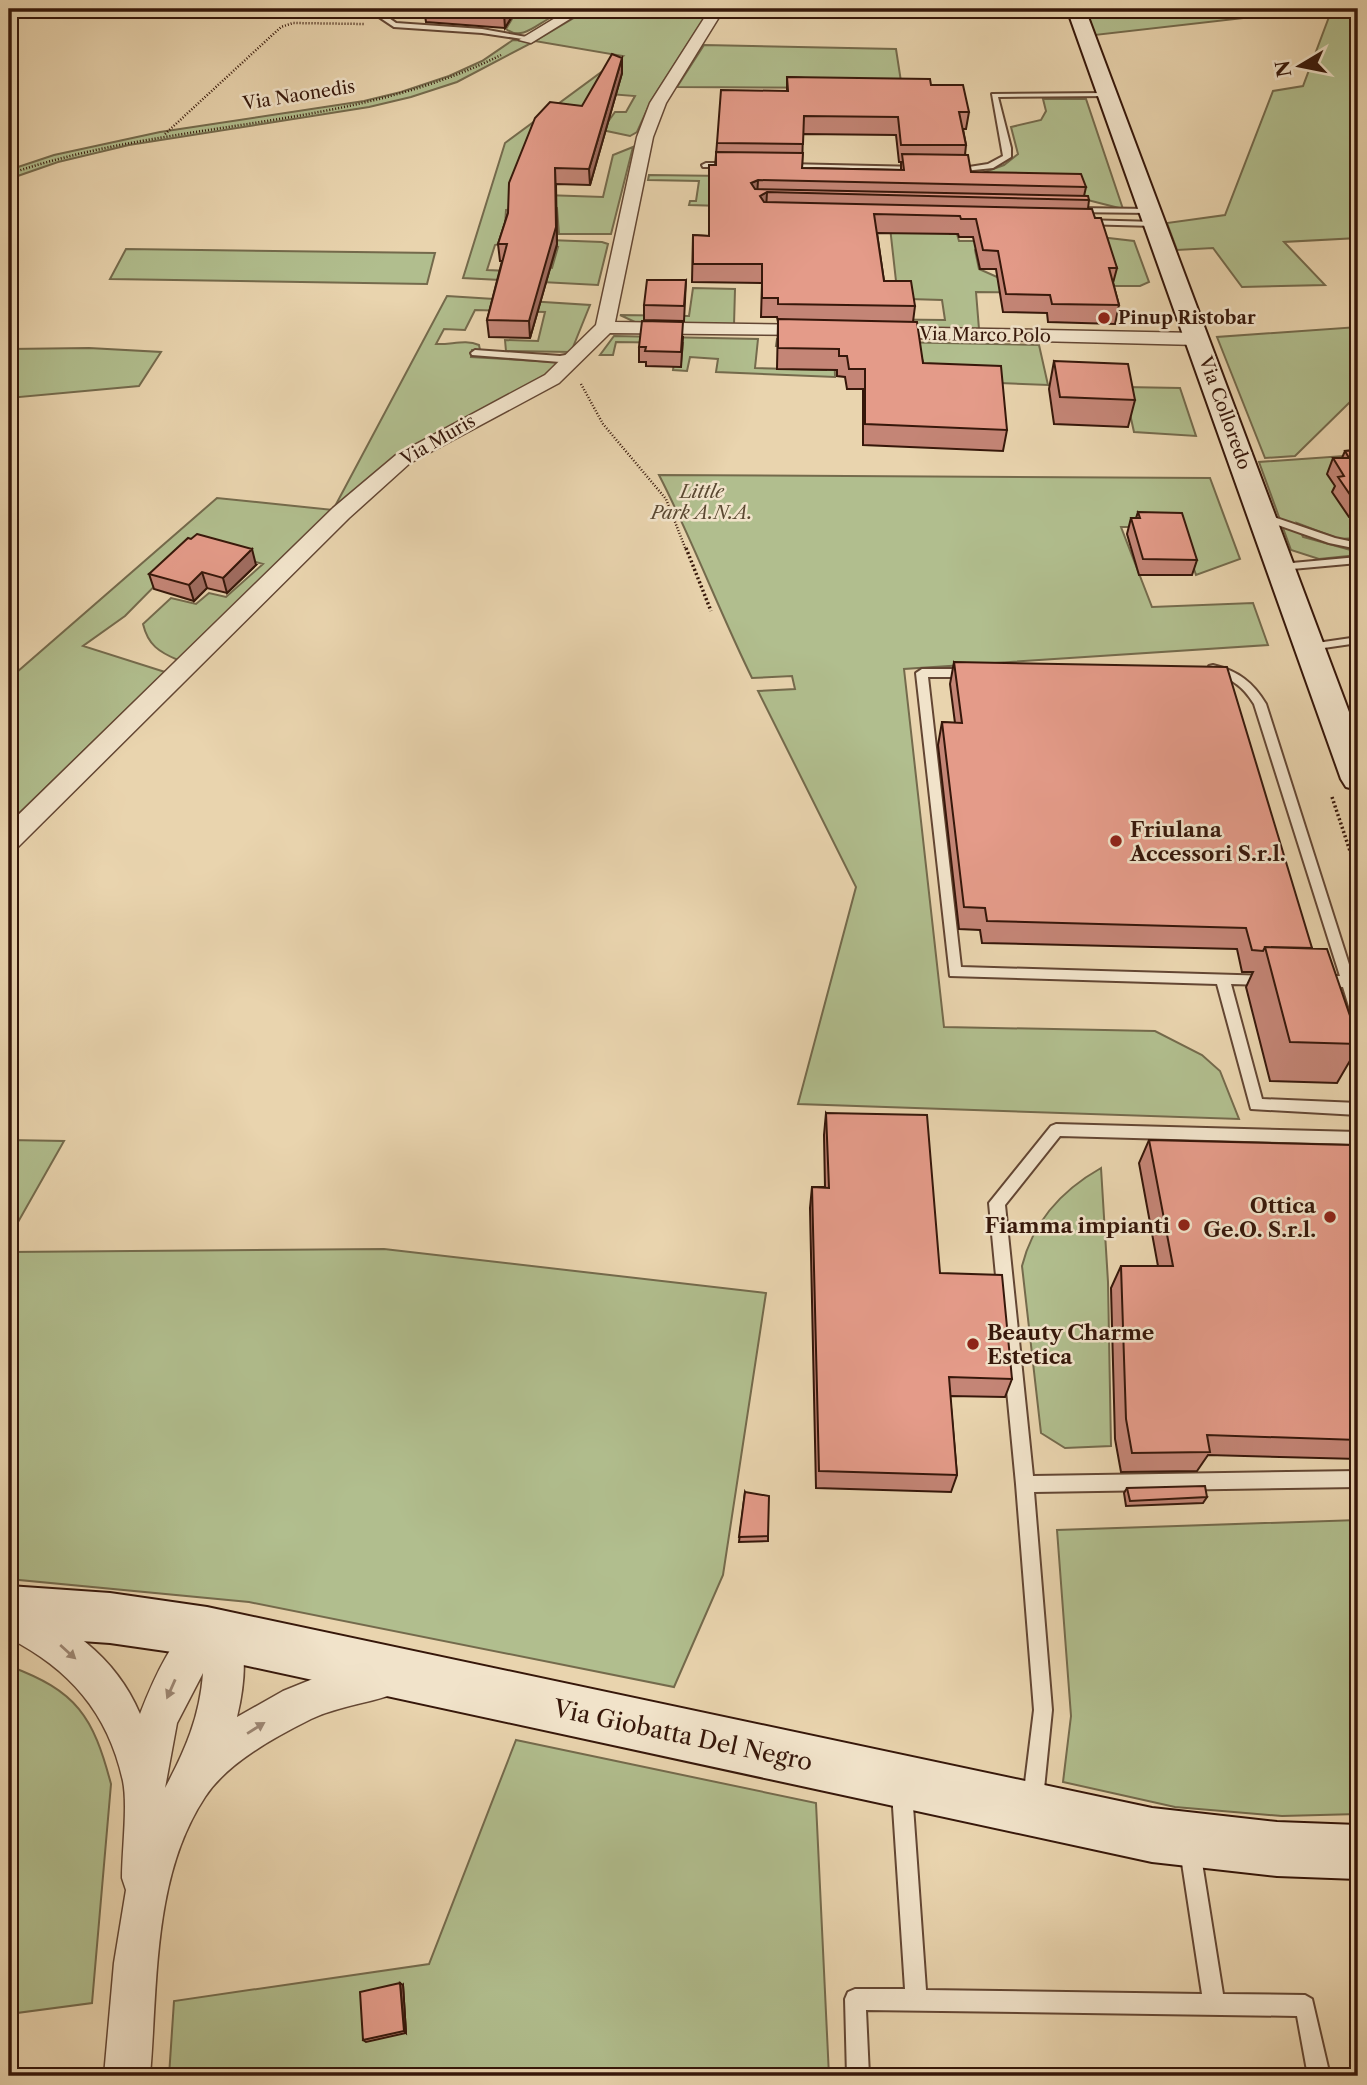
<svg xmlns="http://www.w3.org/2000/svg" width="1367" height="2085" font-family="'Libre Caslon Text',serif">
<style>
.green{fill:#b1be8e;stroke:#746a4c;stroke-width:2}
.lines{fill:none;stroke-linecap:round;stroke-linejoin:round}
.lane-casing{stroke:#634633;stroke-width:4}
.street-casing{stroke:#634633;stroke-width:3}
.secondary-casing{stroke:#36170a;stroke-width:4}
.path-far1{stroke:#36170a;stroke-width:2.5;stroke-dasharray:1 2;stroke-linecap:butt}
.path{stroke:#36170a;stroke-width:3.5;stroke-dasharray:2 2.5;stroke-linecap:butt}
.lane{fill:#f1e3ca;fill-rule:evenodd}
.street{fill:#f1e3ca;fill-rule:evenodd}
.secondary{fill:#f1e3ca;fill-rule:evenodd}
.wall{fill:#c48576;stroke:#36170a;stroke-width:2;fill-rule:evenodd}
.shaded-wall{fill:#a06c60;stroke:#36170a;stroke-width:2}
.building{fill:#e49b89;stroke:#36170a;stroke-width:2}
.oneway{fill:#9d8774}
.poi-dot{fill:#8f2418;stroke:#f1e3ca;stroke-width:2.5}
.labels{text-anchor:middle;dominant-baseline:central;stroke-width:5;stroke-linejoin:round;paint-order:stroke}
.far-street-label{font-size:18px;fill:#36170a;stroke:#f1e3ca}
.far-poi-label{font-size:18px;font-weight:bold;fill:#36170a;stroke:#f1e3ca;text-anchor:start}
.far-park-label{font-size:18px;font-style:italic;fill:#5b4932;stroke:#f1e3ca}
.poi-label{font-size:21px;font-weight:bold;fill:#36170a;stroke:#f1e3ca;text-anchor:start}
.near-street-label{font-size:24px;fill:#36170a;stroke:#f1e3ca}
</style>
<rect width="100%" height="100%" fill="#e9d4ae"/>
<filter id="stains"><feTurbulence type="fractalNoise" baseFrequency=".00286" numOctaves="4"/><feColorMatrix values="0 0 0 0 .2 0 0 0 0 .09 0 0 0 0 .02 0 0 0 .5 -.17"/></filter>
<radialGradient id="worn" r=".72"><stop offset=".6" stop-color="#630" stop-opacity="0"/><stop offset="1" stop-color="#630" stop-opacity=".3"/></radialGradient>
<!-- green -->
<path class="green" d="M589,9H710L651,101L637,132L630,136L602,130L615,112H626L635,96L597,93L577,129L520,156L511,190L515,194L603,197L613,155L633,147L611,234H559L557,208L506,210L505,227L530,236L495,245L487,270L531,272L533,267L552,268L558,247L531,246L549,240L602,242L608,244L598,285L463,278L505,143L623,56L535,41L457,82L411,97L369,107L129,145L58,162L9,179V170L54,155L160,132L364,101L401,92L449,76L482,61L513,40L535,41Z
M1086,9H1323L1095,35Z
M1332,9H1358V238L1284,242L1325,285L1242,287L1213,248L1177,250L1167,223L1225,215L1273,91L1303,86Z
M515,14H534L548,19C534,27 521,40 506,29Z
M704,45L896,49L902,88L677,87Z
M1043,99H1086L1123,209L982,173L1004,165L1018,154L1011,127L1041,120L1046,111Z
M649,175L872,178L757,207L689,205L690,201H696L699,181L648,180Z
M890,227L949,229L950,234H957L959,241H983L975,250L979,269L1015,285L1052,293L976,292L979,329L853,327L854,319L945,320L942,300L876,298L897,290Z
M1100,237L1134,241L1149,282L1140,286H1114Z
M126,249L435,253L427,284L110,279Z
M693,288L735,289L734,325L637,323L620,315L689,316Z
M447,296L590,305L571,352L506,351L505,340L538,341L545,312L475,310L465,330L444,329L436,344C451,345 465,339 479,345L480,350H472L471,357L554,362L561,366L541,380L418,443L178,660C159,652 148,645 143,624L171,598L196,604L209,593L226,597L263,564L195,545L125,616L83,646L165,672L9,823V679L217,498L333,510Z
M1358,327V354L1350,402L1295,456L1265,458L1217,337Z
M614,336L758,339L755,368L826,370L825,347L776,346L777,339L834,340L835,377L716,372L718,359L690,357L687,371L673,370L674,363H681L683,343L616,342L613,355H600Z
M893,342L1039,345L1048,385L900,379Z
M89,348L161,352L139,386L9,398V349Z
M1124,387L1180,388L1196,436L1134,432Z
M1358,455V538L1339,539L1297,523L1303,537L1358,552V555L1319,559L1291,550L1259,462Z
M659,475L1210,478L1240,559L1196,575L1180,527H1121L1152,607L1253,603L1268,645L904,669L944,1027L1155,1031L1202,1055L1220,1071L1239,1119L798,1104L856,887L758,691L795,689L792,676L752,678C719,611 693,541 659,475Z
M9,1140L64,1141L9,1238Z
M1101,1168L1108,1282L1111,1446L1065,1448L1041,1433L1022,1266C1033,1222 1062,1190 1101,1168Z
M384,1249L766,1293L723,1575L674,1687L249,1602L9,1579V1252Z
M1358,1520V1814L1282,1816L1175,1807L1063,1782L1071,1716L1057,1530Z
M9,1666C77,1691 93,1716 111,1784L92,2003L9,2014Z
M516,1740L816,1803L829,2076H169L174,2001L429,1964Z"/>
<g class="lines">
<defs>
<path id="lane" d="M383,9H389L386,16L396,23L482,29L532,38L529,40L482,33L394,27L379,17Z
M519,9H551L576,12L573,14Z
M1108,93L1110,96L998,97L1011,148V157L993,168L954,172L950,170L988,164L1003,156L992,94Z
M706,163H734L738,165L734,167H703L702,165Z
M786,164L920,167L924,169L920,171L783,168L782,166Z
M1074,208L1150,209L1154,211L1150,213L1071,212V208Z
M1083,220L1155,222L1159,224L1155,226L1080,224L1079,222Z
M475,350L560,356L577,353L581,356L560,362L472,355L471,353Z
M1262,513L1335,538L1358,543V549L1329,543L1258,518L1257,516Z
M1358,557V563L1281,570L1276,567L1281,564Z
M1358,637V643L1310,650L1304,647L1310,644Z
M1213,665C1238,671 1253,682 1266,704L1353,977H1358V1018L1353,1017L1351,1013L1343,987L1321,986L1314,981L1321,976H1340L1254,704C1243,686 1230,677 1209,672V666Z
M922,669H969L975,673L969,677H928L961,967L1271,976L1273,980L1266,985L1231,984L1262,1099L1358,1103V1115L1251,1109L1217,984L950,976L916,673Z
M1056,1124L1358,1132V1144L1060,1136L1005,1205L1033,1476L1358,1471V1487L1034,1492L1052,1710L1043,1799L1040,1806L1033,1809L1026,1806L1023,1799L1034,1710L1016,1484L989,1203L1051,1126Z
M902,1782L909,1785L912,1792L926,1990L1202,1994L1180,1850L1183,1843L1190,1840L1197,1843L1200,1850L1223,1994L1305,1995L1312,1999L1330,2076H1308L1297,2016L866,2010L869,2076H847L845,1999L848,1992L855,1989H905L892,1792L895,1785Z"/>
<path id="street" d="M570,9H586L531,43L519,40Z
M710,9H724L666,103L653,137L615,322L818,325L825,327L827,331L825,335L610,333L559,383L410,463L349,518L18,847L9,849V824L333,508L396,455L545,375L596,325L637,137L650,103Z
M879,327L1198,333L1207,339L1198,345L872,337L870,333Z
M9,1599C66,1622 115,1655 140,1714C152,1683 176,1625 207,1613L237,1623C248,1651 244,1688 237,1717L283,1691L330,1672L388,1657L402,1663L408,1677L402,1691C373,1703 340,1705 311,1719C275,1737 227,1763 205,1797C152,1877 158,1985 150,2076H104L114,1963L126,1890L122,1878C122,1851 128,1805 123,1781C108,1712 69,1669 9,1638ZM203,1673C200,1716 185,1751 165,1788L177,1723Z"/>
<path id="secondary" d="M1067,9H1085L1358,736V790L1346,787L1341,779Z
M9,1586L110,1593L207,1607L1152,1808L1277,1822L1358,1825V1879L1277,1876L1152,1862L207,1657L110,1643L9,1636Z"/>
</defs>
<!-- lane casing -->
<use href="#lane" class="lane-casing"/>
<!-- street casing -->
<use href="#street" class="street-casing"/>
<!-- secondary casing -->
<use href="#secondary" class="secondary-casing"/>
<!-- path-far1 -->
<path class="path-far1" d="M165,134L281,27L293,23L365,24
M9,174C171,118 347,132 501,55
M581,384L603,424L666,499L686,550"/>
<!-- path -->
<path class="path" d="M686,548L711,611
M1332,797L1358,875"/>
<!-- lane -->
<use href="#lane" class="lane"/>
<!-- street -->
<use href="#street" class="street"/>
<!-- secondary -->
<use href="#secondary" class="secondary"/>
</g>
<!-- wall -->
<path class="wall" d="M424,9H513L514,13L505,28L426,22Z
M622,58V73L590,185L556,184L557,244L530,338L489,337L487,320L502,261H500L498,244L508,213L582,106Z
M787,77L931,85L969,112L966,129H963L966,145L965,155L971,172L1086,187L1084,196L1089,200L1088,209L1095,218L1117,268L1113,283L1119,305L1115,324L1048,322L1047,313L1003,312L996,269H980L973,237H959L958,234L877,233L884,281L915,306L913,322L923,363L1007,430L1003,451L863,445V389H847L845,377L837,376V370L777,369L778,322L777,317H761L762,283L692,282L693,235L709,236L717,143L787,91ZM803,134L896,135L899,162H901V170L802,168Z
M686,280L684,321L644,320V305Z
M683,337L681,367L646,366V362H639V347Z
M1054,361L1135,400L1128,427L1054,424L1049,389Z
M1358,450V517H1349L1332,492L1335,486L1327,474L1333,458H1342L1345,451Z
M1138,512L1197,560L1192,575H1139L1127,534L1131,518H1136Z
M256,565L227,593L207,588L194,601L154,589L149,574Z
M954,662L1312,948L1358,1039V1047L1337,1083L1270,1081L1246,987L1253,972H1242L1237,949L982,943L980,930L959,929L938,745L942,722L955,723L950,684Z
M826,1113L940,1273L1012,1379L1005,1397L950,1396L957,1475L951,1492L816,1488L810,1208L812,1187H825L824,1135Z
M1149,1140L1358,1166V1459L1208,1455L1197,1471L1121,1472L1115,1439L1111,1288L1121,1266H1158L1139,1163Z
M1127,1488L1207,1497L1203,1503L1126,1506L1124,1493Z
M745,1492L768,1536V1541L739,1542Z
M403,1985L406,2033L366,2042L363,2040Z
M895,2069L1074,2076H890V2073Z"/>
<!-- shaded-wall -->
<path class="shaded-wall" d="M506,9H513L514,13L505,28L504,13Z
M622,58V73L590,185L589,169Z
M555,168L557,244L530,338L529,321Z
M758,180L757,197L751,183Z
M767,192L766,210L760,196Z
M252,549L256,565L227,593L223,578Z
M202,572L207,588L194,601L189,585Z
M400,1983L403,1985L406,2033L404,2031Z"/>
<!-- building -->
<path class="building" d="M443,9H506L504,13Z
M612,54L622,58L589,169L555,168L556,227L529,321L487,320L507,244H498L508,213L509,183L535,118L550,102L582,106Z
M787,77L930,79L931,85H963L969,112H959L966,145H901L898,117L804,116L803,144L717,143L721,90L788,91Z
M716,152L803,153L802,168L904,170L902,154L968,155L971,172L1081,174L1086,187L758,180L751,183L755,189L1088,196L1089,200L767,192L760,196L764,202L1092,209L1095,218H1101L1117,268H1109L1119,305L1052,304L1050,295L1006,294L998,251L983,250L976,219H961L960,216L874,214L884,281H911L915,306L778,304V298H762V264H693V235L709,236V165H716Z
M647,280H686L684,306L644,305Z
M778,319L917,322L923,363L1001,366L1007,430L865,424V369H849L847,356H839V349L778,348Z
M642,321L683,322L681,352L645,351L646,347H639Z
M1054,361L1128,364L1135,400L1060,397Z
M1358,450V502H1355L1338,477L1344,476L1333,458H1349L1345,451Z
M1138,512L1182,513L1197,560L1143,559L1131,518H1140Z
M197,534L252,549L223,578L202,572L189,585L149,574L188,538L191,539Z
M954,662L1227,667L1312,948L1265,947L1263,951L1252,950L1246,928L987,921L985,908L964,907L942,722L962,723Z
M1265,947L1327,949L1358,1039V1044L1290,1042Z
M826,1113L927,1115L940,1273L1002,1275L1012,1379L949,1377L957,1475L819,1471L812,1187L829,1188Z
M1149,1140L1352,1145L1358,1166V1440L1207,1435L1210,1452L1132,1453L1126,1419L1121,1266H1173Z
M1205,1486L1207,1497L1130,1501L1127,1488Z
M745,1492L769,1496L768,1536L739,1537Z
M400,1983L404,2031L363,2040L360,1992Z
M895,2069L1074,2076H895Z"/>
<!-- one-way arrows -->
<defs><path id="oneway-solid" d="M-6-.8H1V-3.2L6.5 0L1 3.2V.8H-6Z" transform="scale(1.75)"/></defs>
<g class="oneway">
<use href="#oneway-solid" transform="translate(68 1652) rotate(42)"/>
<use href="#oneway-solid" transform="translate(171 1689) rotate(114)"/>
<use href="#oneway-solid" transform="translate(256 1728) rotate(-32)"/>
</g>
<!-- markers -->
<g class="poi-dot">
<circle cx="1104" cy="318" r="7"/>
<circle cx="1116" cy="841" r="7"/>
<circle cx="1330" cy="1217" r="7"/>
<circle cx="1184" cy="1225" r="7"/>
<circle cx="973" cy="1344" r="7"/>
</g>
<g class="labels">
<!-- far-street labels -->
<g class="far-street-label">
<text transform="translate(299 95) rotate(-9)">Via Naonedis</text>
<text transform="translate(985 335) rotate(1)">Via Marco Polo</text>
<text transform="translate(1225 413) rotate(70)">Via Colloredo</text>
<text transform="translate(438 440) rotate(-30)">Via Muris</text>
</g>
<!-- far-poi labels -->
<g class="far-poi-label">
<text x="1118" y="318">Pinup Ristobar</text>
</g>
<!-- far-park labels -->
<g class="far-park-label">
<text x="702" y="492">Little<tspan x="702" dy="21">Park A.N.A.</tspan></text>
</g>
<!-- poi labels -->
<g class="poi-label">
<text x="1130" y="829">Friulana<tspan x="1130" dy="24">Accessori S.r.l.</tspan></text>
<text x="1316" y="1205" text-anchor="end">Ottica<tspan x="1316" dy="24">Ge.O. S.r.l.</tspan></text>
<text x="1170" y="1225" text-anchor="end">Fiamma impianti</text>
<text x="987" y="1332">Beauty Charme<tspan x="987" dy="24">Estetica</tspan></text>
</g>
<!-- near-street labels -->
<g class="near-street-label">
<text transform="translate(683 1735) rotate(12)">Via Giobatta Del Negro</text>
</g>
</g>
<!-- margin -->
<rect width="1367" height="2085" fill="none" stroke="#e9d4ae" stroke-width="35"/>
<rect x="10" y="10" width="1346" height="2064" fill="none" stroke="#36170a" stroke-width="3.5"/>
<rect x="18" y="18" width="1332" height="2050" fill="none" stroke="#36170a" stroke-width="2"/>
<!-- north arrow -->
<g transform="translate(1300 66) rotate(260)" stroke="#f1e3ca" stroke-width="5" paint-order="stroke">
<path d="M0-5L12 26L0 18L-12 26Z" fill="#36170a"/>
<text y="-10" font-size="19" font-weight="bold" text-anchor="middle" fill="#36170a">N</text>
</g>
<rect width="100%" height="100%" filter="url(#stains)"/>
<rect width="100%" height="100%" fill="url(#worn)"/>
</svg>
